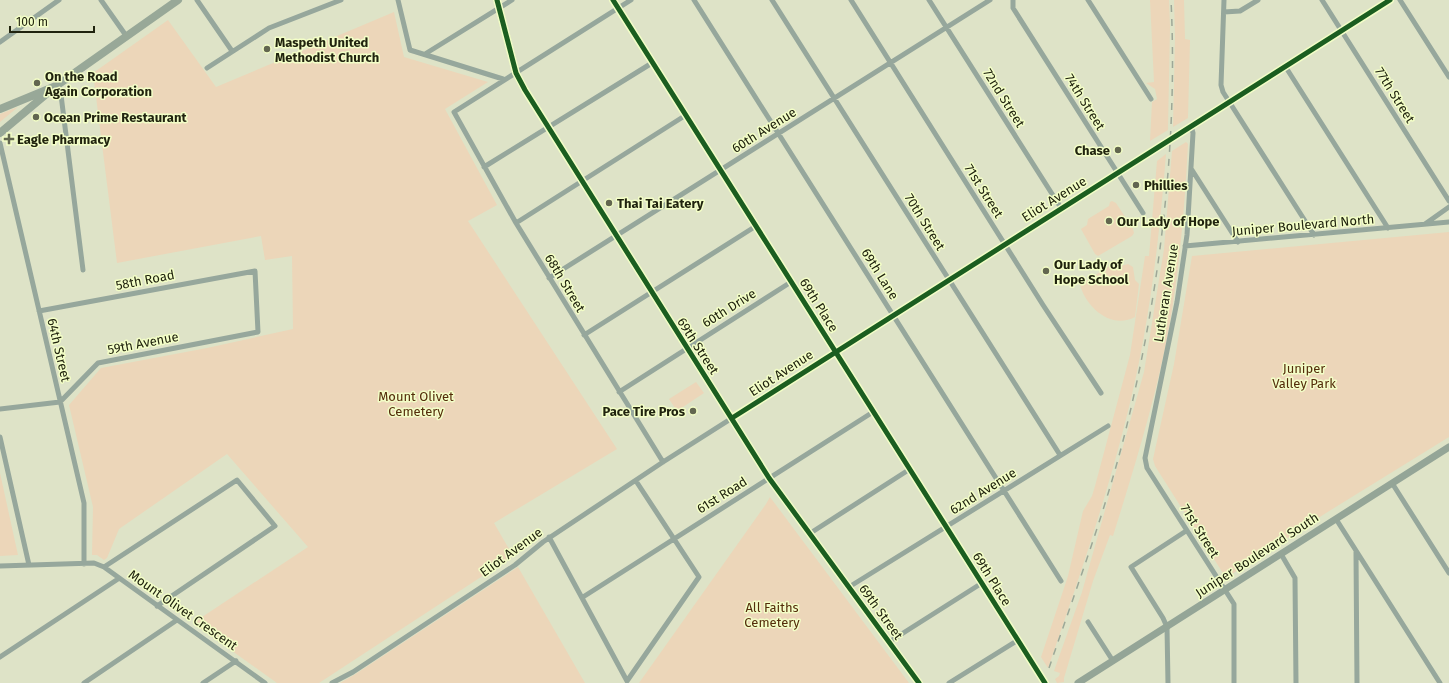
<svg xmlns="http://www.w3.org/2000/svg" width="1449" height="683" font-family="'Fira Sans',sans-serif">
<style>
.green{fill:#ecd6b9}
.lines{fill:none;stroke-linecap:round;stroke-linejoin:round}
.street{stroke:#96a79c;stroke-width:5}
.secondary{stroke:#94a597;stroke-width:7}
.primary{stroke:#98a898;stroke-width:8}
.rail{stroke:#9da797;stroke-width:1.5;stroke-dasharray:7 7;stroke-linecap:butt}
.street-bridge{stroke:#96a79c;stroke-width:5}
.cycleway-casing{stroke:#f3fec7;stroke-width:8}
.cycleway{stroke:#1b5e20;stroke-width:5}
.poi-dot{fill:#62664f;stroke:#f3fec7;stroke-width:1.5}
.labels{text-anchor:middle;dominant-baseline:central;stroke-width:3;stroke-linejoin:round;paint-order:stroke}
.poi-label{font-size:13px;font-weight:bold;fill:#20230e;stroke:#f3fec7;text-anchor:start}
.street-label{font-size:13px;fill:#20230e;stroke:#f3fec7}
.park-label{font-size:13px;fill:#542c0a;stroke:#f3fec7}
</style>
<rect width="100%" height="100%" fill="#dee3c7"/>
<!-- green -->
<path class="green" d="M1150,0H1169L1170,27L1168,130L1150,141L1152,102L1157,99L1155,89L1146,83L1154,82Z
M1174,0H1184L1185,39L1190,40L1188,118L1173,127L1175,38Z
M394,12L404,57L488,82L445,109L497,205L468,221L617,449L494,523L513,556L319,683H277L193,623L308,547L227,454L119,529L107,558L104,560L97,555H92L93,507L69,405L101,368L207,348L293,329L292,256L265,260L261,236L117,263L93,73L168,20L216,87Z
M18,107L0,122V114Z
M1186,142L1188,144C1185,204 1180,263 1170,322C1157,395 1135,465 1113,536L1110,535L1093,581L1064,678V682L1057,683L1055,679L1059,676L1060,673L1054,671L1082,592L1144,372L1164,249L1172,151Z
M1166,154C1159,244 1148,335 1125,423C1104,506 1076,587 1048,668L1041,657L1068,576L1083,511L1092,496L1095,486L1130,355L1145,256H1149L1157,161Z
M1112,201L1116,203L1133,229L1134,233L1132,236L1098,256L1095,254L1081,229L1087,225L1088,219L1109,206L1110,202Z
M1449,232V437L1326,513L1226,578L1155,466L1153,459L1174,364L1192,256Z
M1128,264L1133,267L1135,280L1139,284L1135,317C1111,330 1086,307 1080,285L1111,265L1117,267Z
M696,382L704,393L677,411L669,399Z
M0,473L18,555L0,556Z
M770,497L909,683H639L766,504Z
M518,567L585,683H340L354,675Z"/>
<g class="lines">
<!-- street -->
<path class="street" d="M101,0L127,37
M197,0L232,51
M398,0L410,50L503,79
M613,0L1045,683
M631,0L454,112L516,223L663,462
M694,0L1061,581
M772,0L1060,455
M851,0L1043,305L1101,393
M929,0L1061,208
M1013,0V8L1143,213
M1088,0L1151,99
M1224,0L1221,85L1223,92L1314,235
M1322,0L1449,201
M1400,0L1449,77
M1224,12L1240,11L1258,0
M0,42L59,0
M425,54L512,0
M1285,66L1388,228
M207,68L269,28L341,0
M56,86L61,95L83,270
M1191,126L1193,133L1187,235L1177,302L1145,458L1147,468L1234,604V683
M1176,135L1390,0
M0,143L84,503V564
M484,167L652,63
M1192,170L1238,242
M516,223L686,115
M1425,224L1449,207
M1185,246L1449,222
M549,278L990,0
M584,335L756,226
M619,392L791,282
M0,409L60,402L98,363L258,332L255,271L39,311
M0,437L29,565
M1392,483L1449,573
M1336,519L1440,683
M809,534L910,469
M549,537L627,681L699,577L636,481
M1356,552L1357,683
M1281,554L1295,578L1296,683
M0,566L94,563L104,567L265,683
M104,567L237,480L275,526L157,606
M849,587L1108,426
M583,597L873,412
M1088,622L1113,661
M889,642L982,583
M0,657L118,579
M84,683L177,620
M203,683L236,661
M332,683L353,672L515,565L543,542L663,462L1166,142
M949,683L1018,640
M1168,683L1167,627L1163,618L1131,567L1186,531"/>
<!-- secondary -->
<path class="secondary" d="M497,0L516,73L525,90L769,478L919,683
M1078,683L1449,447"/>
<!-- primary -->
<path class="primary" d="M0,109L56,86L178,0
M0,133L50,91"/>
<!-- rail -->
<path class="rail" d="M1049,668C1076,589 1106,510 1126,429C1160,290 1178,143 1171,0"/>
<!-- street-bridge -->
<path class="street-bridge" d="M1166,142L1176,135"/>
<defs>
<path id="cycleway" d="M497,0L516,73L525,90L769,478L919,683
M613,0L1045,683
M732,418L1390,0"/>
</defs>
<!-- cycleway casing -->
<use href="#cycleway" class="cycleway-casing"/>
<!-- cycleway -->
<use href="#cycleway" class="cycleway"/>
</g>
<!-- markers -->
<g class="poi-dot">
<circle cx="267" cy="49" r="4"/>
<circle cx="37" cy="83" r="4"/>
<circle cx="36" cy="117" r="4"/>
<path d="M7 133h4v4h4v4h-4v4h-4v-4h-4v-4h4z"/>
<circle cx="1118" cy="150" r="4"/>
<circle cx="1136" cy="185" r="4"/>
<circle cx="609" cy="203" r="4"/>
<circle cx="1109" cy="221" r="4"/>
<circle cx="1046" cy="271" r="4"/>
<circle cx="693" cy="411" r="4"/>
</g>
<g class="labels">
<!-- poi labels -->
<g class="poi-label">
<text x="275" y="42">Maspeth United<tspan x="275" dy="15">Methodist Church</tspan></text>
<text x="45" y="76">On the Road<tspan x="45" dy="15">Again Corporation</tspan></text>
<text x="44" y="117">Ocean Prime Restaurant</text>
<text x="17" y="139">Eagle Pharmacy</text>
<text x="1110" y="150" text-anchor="end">Chase</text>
<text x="1144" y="185">Phillies</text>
<text x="617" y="203">Thai Tai Eatery</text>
<text x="1117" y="221">Our Lady of Hope</text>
<text x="1054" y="264">Our Lady of<tspan x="1054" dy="15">Hope School</tspan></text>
<text x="685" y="411" text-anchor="end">Pace Tire Pros</text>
</g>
<!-- street labels -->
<g class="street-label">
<text transform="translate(1395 95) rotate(58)">77th Street</text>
<text transform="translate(1004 98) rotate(58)">72nd Street</text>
<text transform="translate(1085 102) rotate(58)">74th Street</text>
<text transform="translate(764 130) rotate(-32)">60th Avenue</text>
<text transform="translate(984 191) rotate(58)">71st Street</text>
<text transform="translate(1054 199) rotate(-32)">Eliot Avenue</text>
<text transform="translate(925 222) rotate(58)">70th Street</text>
<text transform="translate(1303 225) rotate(-5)">Juniper Boulevard North</text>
<text transform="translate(880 274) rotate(58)">69th Lane</text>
<text transform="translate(145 280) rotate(-11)">58th Road</text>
<text transform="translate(565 283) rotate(59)">68th Street</text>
<text transform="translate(1166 293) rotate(-81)">Lutheran Avenue</text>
<text transform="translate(819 305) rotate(58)">69th Place</text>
<text transform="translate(729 308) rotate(-32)">60th Drive</text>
<text transform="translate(143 343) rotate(-11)">59th Avenue</text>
<text transform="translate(698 346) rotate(57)">69th Street</text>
<text transform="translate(59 350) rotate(77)">64th Street</text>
<text transform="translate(781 373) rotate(-33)">Eliot Avenue</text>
<text transform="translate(983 491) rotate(-32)">62nd Avenue</text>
<text transform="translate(722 495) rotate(-32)">61st Road</text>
<text transform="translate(1200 531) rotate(58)">71st Street</text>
<text transform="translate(511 552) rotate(-36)">Eliot Avenue</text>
<text transform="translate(1257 555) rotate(-33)">Juniper Boulevard South</text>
<text transform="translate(992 579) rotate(58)">69th Place</text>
<text transform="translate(183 610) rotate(35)">Mount Olivet Crescent</text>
<text transform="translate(881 612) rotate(54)">69th Street</text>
</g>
<!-- park labels -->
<g class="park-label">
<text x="1304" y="368">Juniper<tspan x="1304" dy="15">Valley Park</tspan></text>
<text x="416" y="396">Mount Olivet<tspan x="416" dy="15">Cemetery</tspan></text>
<text x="772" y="607">All Faiths<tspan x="772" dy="15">Cemetery</tspan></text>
</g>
</g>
<!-- scale -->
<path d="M10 26v6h84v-6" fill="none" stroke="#20230e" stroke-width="2"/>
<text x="16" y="26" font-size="12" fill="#20230e" stroke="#f3fec7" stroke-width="3" paint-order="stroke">100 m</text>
</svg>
